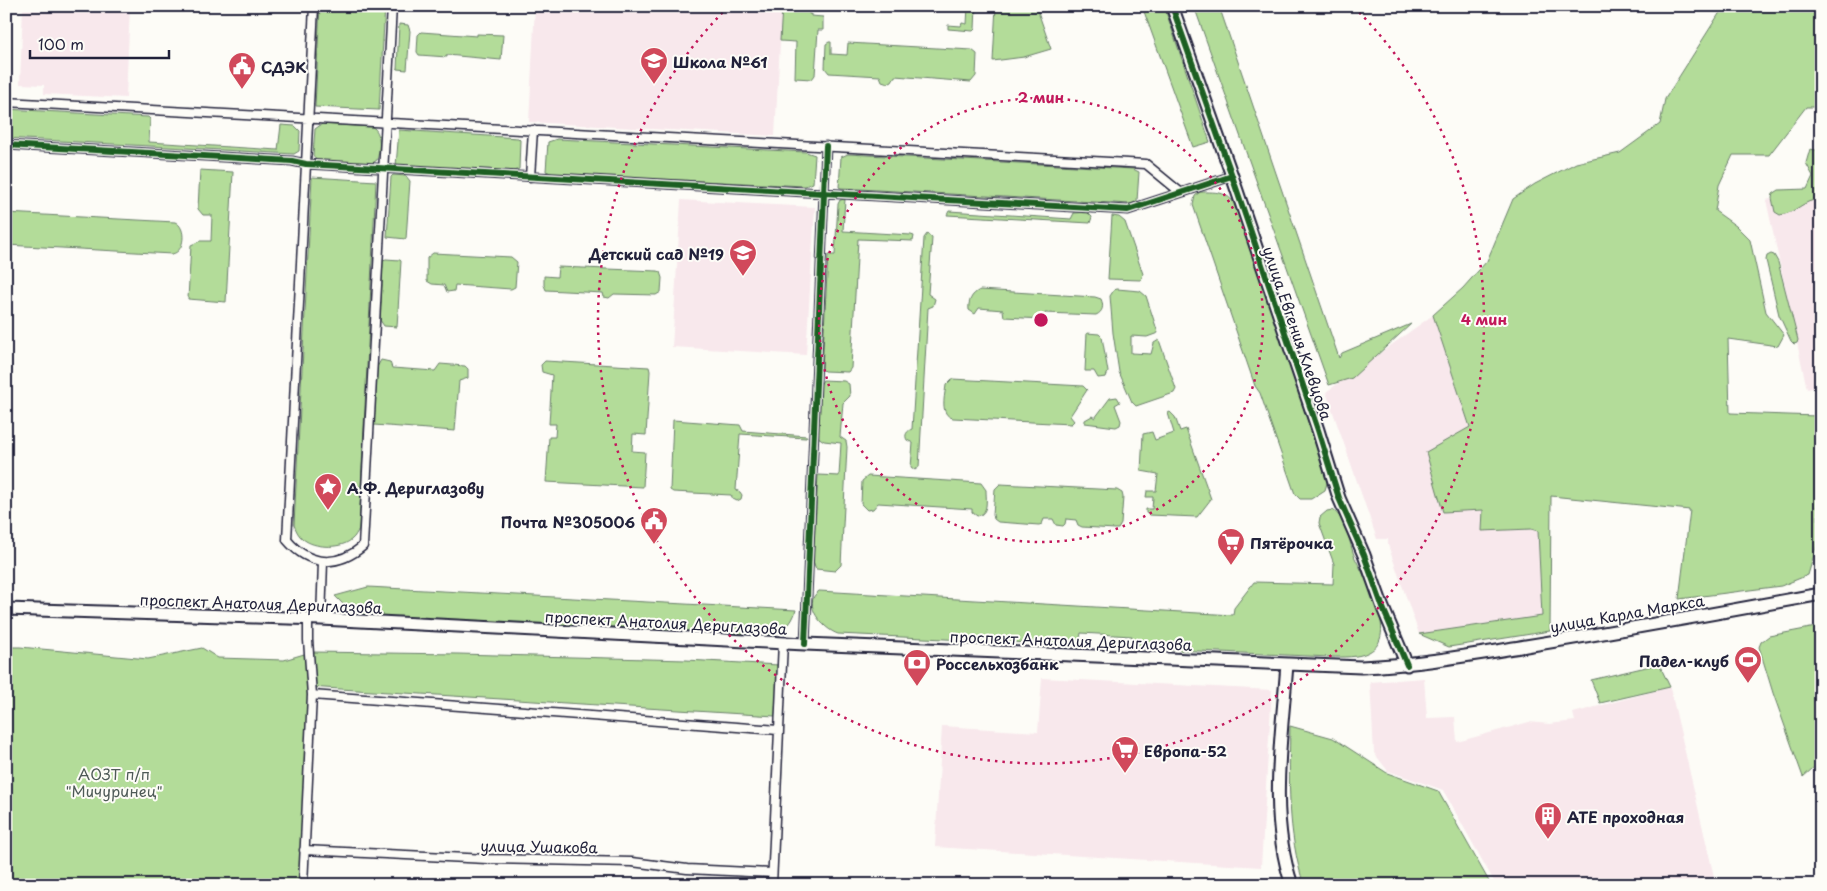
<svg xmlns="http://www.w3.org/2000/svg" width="1827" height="891" font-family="'Playpen Sans',sans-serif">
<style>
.built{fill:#f8e8ec}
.green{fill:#b3dc99;stroke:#6a7f6a}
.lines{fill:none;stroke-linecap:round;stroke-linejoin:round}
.street-casing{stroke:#22223b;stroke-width:11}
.secondary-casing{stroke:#22223b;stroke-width:15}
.street{stroke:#fdfcf7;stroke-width:8}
.secondary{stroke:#fdfcf7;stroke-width:11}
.cycleway-casing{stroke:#fdfcf7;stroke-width:9}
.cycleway{stroke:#1b5e20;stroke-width:6}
.ring{fill:none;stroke:#c2185b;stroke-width:2.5;stroke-dasharray:2.5 5}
.labels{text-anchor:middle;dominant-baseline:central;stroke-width:4;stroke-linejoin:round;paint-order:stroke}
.poi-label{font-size:15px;font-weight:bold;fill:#22223b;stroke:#fdfcf7;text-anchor:start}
.street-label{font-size:15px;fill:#22223b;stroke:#fdfcf7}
.park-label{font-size:15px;fill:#4e5a57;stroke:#fdfcf7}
.centre{fill:#c2185b;stroke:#fdfcf7;stroke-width:2.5}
.ring-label{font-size:15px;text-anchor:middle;font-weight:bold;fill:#c2185b;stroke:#fdfcf7;stroke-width:4;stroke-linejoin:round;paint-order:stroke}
</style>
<rect width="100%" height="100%" fill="#fdfcf7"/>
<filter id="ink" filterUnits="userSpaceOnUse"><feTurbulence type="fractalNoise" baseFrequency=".02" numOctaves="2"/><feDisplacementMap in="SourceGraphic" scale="10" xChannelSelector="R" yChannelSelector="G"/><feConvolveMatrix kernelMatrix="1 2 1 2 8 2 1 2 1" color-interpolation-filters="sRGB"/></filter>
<g filter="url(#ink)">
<!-- built -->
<path class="built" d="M23,6H130L126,98L44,94V85L20,84Z
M535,6H782L775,136L529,122Z
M1821,188V386L1807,389L1766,200Z
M681,200L815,207L806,355L672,347Z
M1433,315L1470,427L1443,511L1483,509L1482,531L1531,529L1538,531L1542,616L1419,634L1388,545V539H1377L1326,392Z
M1042,678L1272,690L1261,867L935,847L942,726L1038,732Z
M1424,678L1427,718L1455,717L1457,742L1529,722L1549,724L1575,721L1573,713L1670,687L1716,885H1496L1443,790L1388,771L1374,753L1370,682Z"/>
<!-- green -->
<path class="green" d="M320,6H385L379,110L315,107Z
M782,6H809V14H811V16L823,17V30H818L815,75L812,79L795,78L796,42L780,41Z
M968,6H976L975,29L973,31L948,29V25L961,26L962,23L967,24Z
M996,6H1036L1051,49L1024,57L993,61Z
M1142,6H1164L1210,142L1193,147Z
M1194,6H1219L1339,358L1342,353L1411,324L1352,378L1329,385Z
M1724,6H1821V70H1819L1821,107H1806L1769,155H1733L1719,185L1715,211L1736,226L1750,240L1766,312L1784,335L1778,346L1728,339L1730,413L1817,416L1818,541L1808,575L1781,586L1679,599L1690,510L1551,496L1550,631L1449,647L1419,634L1542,616L1538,531L1531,529L1482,531L1483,510L1443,512L1426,452L1470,427L1433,315L1463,288L1487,261L1513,199L1535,184L1576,163L1620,153L1660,124L1665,99Z
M399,24L408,25L410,31L407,70L397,69Z
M421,32L477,36V34L503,35L501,60L447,55V57L419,55L417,52L418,35Z
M829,42H831V54L847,55L848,43L972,50L977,54L976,76L971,82L895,76L892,81L888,83L882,81L880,76L829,73L825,68L826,44Z
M6,109L148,117L150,119L149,142L278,150L281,125L295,126L300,131L299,151L294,154L6,138Z
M322,124L372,127C382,131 380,150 377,160L371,164L316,160L313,155L315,129Z
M399,130L518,138L520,140L519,169L511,172L396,166Z
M557,139L806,152L815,155L813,183L805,186L553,174L546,171L548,142Z
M1810,149L1821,151V199C1802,200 1797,213 1780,215L1775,212L1772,198L1773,194L1779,190L1807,189L1813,176L1806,163Z
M848,154L1133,169L1139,172L1137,201L1131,204L841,188L839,187L841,157Z
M200,170L233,172L226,302L188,299L191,245L200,241H211L212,215H203L198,209Z
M393,175L406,176L410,181L406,239L387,237L391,177Z
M312,177L376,181L359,529C357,532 355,537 352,539C342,549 317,548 306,541C299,537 297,532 294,525Z
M1200,192C1219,192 1228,191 1238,209L1329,476L1325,490L1311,499H1300L1295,494L1260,393L1255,386L1193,205L1195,196Z
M845,199L843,231L911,235L914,236L913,241L858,239L851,368L848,372L824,371L822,369L828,255H835L838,204L840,200Z
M949,211L1071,219L1074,213L1087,212L1092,217L1090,223L947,215Z
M6,213L175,222C187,227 185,252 172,254L6,245Z
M1112,216L1119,217L1125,222L1143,274L1141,280L1108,279Z
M927,234L932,238L928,294L935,299L933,306L928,308L919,467L915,470L911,467L913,443L907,440C904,435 907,431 912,429L924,238Z
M433,253L511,257L517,262L515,287L511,289L455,285L454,291L447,292L444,285L432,284L427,281V258Z
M1771,254L1774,255L1778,262L1798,340L1797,343L1794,344L1791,341L1779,315L1766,260L1767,256Z
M386,259L400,260L401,261L397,327L384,326L380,320L383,260Z
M558,267L657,271L660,272L662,278L661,292L656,295L614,294L609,298L604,297L603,293L546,290L544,285V276L557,277Z
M1117,289L1140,291L1146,296L1158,333L1147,337L1131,336V353L1151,354L1154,343L1159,340L1176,389L1174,393L1136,406L1132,402L1119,372L1113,333L1110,296L1114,290Z
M980,290L1095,297L1101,299C1104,306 1103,312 1096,315L1045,313L1043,319L1004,317L1003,310L979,308L975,314L969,310C968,302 971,294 980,290Z
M1087,333L1099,334L1102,337L1108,372L1106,377L1098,378L1094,371H1085Z
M381,360L390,362L392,368L435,371L440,364L465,366L468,369V378L459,381L455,431L374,425L377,367Z
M545,361L649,367L650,371L646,435L633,434L632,451L645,452L643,487L546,482L549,437H555L556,424H549L552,375L542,372L541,365Z
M952,379L1083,386L1087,390L1070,416L1074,421L1071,424L953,418C939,415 945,395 946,385Z
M823,380L844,381L849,384L850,396L843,403L840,437L846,441L847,447L841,565L835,571L816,569L813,561L818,475L839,476L841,443L824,441L818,437L820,385Z
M1117,397L1120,402L1115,405L1121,421L1120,425L1116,427L1085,423V420L1092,416L1095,418L1110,398Z
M1170,412L1175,417L1180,431L1186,429L1211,499L1197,517L1149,515L1146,513V509H1152L1153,497H1146L1147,491H1156L1158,474L1141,471L1143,434L1152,432L1155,440L1174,433L1168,413Z
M673,420L740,425L743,431L807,436L806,438L740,434L736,490L740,492L742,495L741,499L737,501L733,499L731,495L673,492L670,490Z
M868,476L981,483L986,490C986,500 989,514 977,516L972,512V509L878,503L873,509L867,510L861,504L862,481Z
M1000,484L1117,490L1122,493L1123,497L1121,524L1118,529H1115L1082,527L1078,525L1076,520L1066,519L1065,524L1063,526L1056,525L1053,519H1044L1042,524L1039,525L998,522L994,519L993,515L995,489Z
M1333,510C1347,519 1349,543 1355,558C1365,578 1400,636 1369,652C1358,658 1343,657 1331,657L1131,648L1132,636L1081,633L1080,639L1073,645L838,634C823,629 801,604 819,591L1233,615L1234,608L1254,582L1333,584L1334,564L1319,523L1320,517L1327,511Z
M368,587L796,610C792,625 782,633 767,635L361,615L349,610L335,596Z
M1821,626V761L1803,777L1773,693L1759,647L1761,642L1769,636Z
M6,647H20L148,659L202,648L218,658L284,660L311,652L458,654L686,660L779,665L775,716L308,687L299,885H6Z
M1659,664L1670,687L1600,703L1591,680Z
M1290,726L1333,738L1387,773L1438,791L1491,885H1304C1287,833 1289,779 1290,726Z"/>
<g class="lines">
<defs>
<path id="street" d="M314,6L287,540C309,566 337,568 363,546L392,6
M6,102L1146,164L1180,192
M6,145L292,161L306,164L1128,210L1232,176
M530,177L533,130
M321,619L323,562
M805,644L826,146
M312,695L778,730
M304,850L487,859L632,862L687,869L772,873
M303,885L312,695L308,640V619
M772,885L783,642"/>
<path id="secondary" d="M1172,6L1231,173L1318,430L1339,498L1364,555L1383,608L1407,665
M6,609L321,619L805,644L1361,667C1417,665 1471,655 1526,646C1625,630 1723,612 1821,594
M1287,664C1282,736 1268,815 1292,885"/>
</defs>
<!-- street casing -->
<use href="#street" class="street-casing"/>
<!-- secondary casing -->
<use href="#secondary" class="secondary-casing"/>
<!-- street -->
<use href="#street" class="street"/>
<!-- secondary -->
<use href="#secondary" class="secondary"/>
<defs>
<path id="cycleway" d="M1172,6L1231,173L1318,430L1339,498L1364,555L1383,608L1407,665
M6,145L292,161L306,164L1128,210L1232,176
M805,644L826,146"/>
</defs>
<!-- cycleway casing -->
<use href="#cycleway" class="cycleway-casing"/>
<!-- cycleway -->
<use href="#cycleway" class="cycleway"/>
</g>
</g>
<!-- distance rings -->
<g class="ring">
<circle cx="1041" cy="320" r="222"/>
<path d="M1354 7A443 443 0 1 1 728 7"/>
</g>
<!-- icons -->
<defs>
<symbol id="school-pin" viewBox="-11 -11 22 30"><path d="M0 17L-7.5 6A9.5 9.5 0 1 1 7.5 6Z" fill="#d1495b" stroke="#fdfcf7"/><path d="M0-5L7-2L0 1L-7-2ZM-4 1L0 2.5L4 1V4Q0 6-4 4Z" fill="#fff"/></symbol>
<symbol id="civic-pin" viewBox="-11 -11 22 30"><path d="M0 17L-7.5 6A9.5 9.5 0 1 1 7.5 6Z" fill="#d1495b" stroke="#fdfcf7"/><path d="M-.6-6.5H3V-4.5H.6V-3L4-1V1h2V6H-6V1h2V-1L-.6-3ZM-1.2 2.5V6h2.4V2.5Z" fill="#fff"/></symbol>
<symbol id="sight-pin" viewBox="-11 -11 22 30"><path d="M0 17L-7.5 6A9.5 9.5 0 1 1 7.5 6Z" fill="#d1495b" stroke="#fdfcf7"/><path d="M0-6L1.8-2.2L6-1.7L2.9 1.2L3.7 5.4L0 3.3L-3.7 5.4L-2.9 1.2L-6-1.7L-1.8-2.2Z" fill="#fff"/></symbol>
<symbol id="supermarket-pin" viewBox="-11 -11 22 30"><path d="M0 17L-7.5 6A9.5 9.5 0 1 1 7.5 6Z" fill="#d1495b" stroke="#fdfcf7"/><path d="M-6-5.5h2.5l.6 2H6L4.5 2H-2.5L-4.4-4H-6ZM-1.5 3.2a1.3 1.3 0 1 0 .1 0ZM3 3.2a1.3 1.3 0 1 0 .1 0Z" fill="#fff"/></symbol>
<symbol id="stadium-pin" viewBox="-11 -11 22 30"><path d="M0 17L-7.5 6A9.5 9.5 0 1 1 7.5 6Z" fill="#d1495b" stroke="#fdfcf7"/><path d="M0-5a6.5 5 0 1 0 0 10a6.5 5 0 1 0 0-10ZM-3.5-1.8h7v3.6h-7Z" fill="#fff"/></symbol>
<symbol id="bank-pin" viewBox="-11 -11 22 30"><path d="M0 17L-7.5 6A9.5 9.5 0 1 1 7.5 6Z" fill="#d1495b" stroke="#fdfcf7"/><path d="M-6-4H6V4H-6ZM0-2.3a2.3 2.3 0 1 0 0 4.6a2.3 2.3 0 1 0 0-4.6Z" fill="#fff"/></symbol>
<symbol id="building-pin" viewBox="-11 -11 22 30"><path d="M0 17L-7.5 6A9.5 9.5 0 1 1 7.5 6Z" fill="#d1495b" stroke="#fdfcf7"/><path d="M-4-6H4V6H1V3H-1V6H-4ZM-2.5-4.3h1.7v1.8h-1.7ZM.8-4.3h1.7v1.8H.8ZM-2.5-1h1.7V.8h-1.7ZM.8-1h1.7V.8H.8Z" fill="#fff"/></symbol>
</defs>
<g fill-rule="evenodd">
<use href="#school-pin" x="638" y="45" width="32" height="43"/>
<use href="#civic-pin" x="226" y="50" width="32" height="43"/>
<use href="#school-pin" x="727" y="237" width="32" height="43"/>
<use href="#sight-pin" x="312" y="471" width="32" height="43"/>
<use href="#civic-pin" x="638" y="505" width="32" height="43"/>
<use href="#supermarket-pin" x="1215" y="526" width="32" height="43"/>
<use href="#stadium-pin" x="1732" y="644" width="32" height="43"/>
<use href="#bank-pin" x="901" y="647" width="32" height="43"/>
<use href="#supermarket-pin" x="1109" y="734" width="32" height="43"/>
<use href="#building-pin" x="1532" y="800" width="32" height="43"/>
</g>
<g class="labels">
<!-- poi labels -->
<g class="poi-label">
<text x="673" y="61">Школа №61</text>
<text x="261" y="66">СДЭК</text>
<text x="724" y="253" text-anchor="end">Детский сад №19</text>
<text x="347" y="487">А.Ф. Дериглазову</text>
<text x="635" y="521" text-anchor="end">Почта №305006</text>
<text x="1250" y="542">Пятёрочка</text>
<text x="1729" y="660" text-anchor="end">Падел-клуб</text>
<text x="936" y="663">Россельхозбанк</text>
<text x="1144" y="750">Европа-52</text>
<text x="1567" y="816">АТЕ проходная</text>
</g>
<!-- street labels -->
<g class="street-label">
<text transform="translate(1298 333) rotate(71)">улица Евгения Клевцова</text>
<text transform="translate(261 603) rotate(2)">проспект Анатолия Дериглазова</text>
<text transform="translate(1627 613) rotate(-10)">улица Карла Маркса</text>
<text transform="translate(666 622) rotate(3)">проспект Анатолия Дериглазова</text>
<text transform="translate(1071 640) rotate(2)">проспект Анатолия Дериглазова</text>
<text transform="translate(539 846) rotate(1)">улица Ушакова</text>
</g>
<!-- park labels -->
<g class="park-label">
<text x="114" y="773">АОЗТ п/п<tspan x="114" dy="17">"Мичуринец"</tspan></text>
</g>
</g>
<circle cx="1041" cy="320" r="8" class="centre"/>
<g class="ring-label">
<text x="1041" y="103">2 мин</text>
<text x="1484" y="325">4 мин</text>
</g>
<!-- margin -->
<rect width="1827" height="891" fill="none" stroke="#fdfcf7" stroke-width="25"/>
<rect x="12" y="12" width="1802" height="866" fill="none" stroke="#22223b" stroke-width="2" filter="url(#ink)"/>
<!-- scale -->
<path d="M30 50v8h139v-8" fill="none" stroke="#22223b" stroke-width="2.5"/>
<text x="38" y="50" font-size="15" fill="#22223b" stroke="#fdfcf7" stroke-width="4" paint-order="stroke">100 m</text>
</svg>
